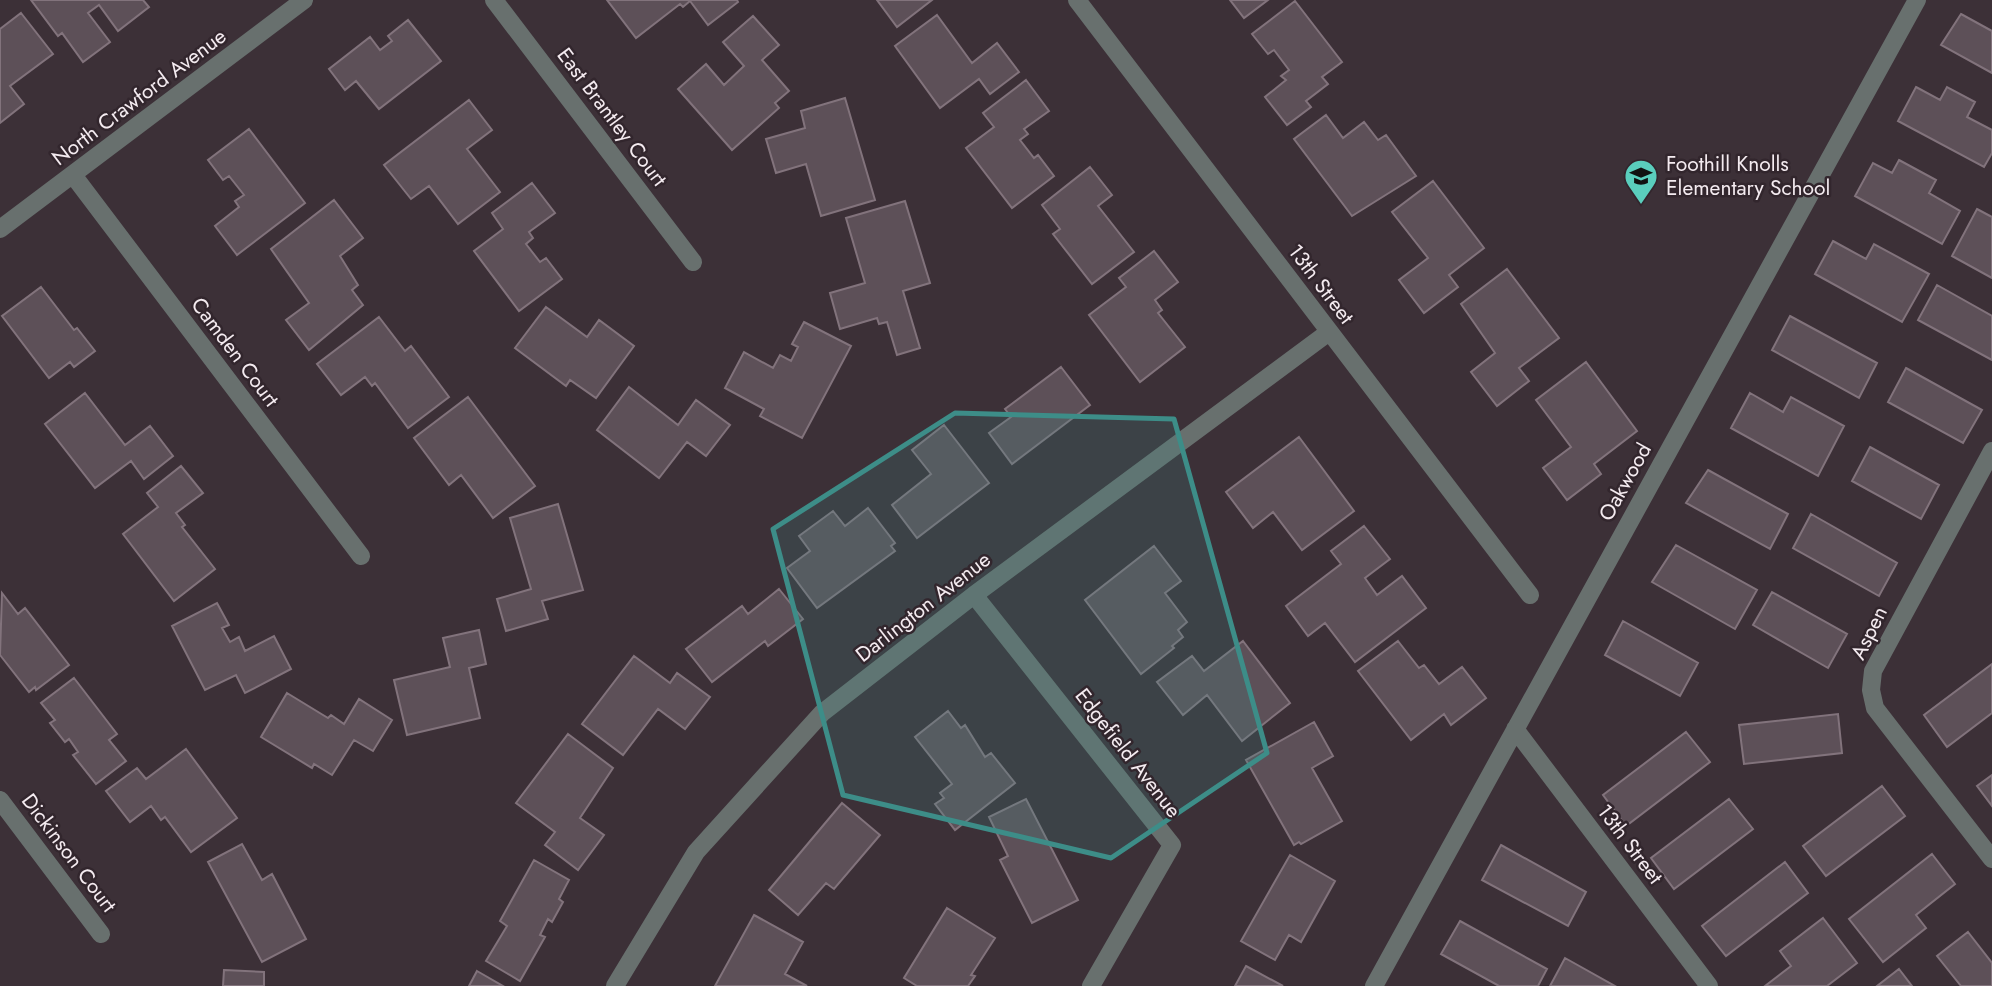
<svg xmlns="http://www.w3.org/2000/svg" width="1992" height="986" font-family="Jost,sans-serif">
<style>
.building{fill:#5d5058;stroke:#82737c;stroke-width:2}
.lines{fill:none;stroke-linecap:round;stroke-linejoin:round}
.street{stroke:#68706e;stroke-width:18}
.marked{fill:#3d8d88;fill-opacity:0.2;stroke:#3d8d88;stroke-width:5;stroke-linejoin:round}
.labels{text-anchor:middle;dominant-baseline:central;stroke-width:5;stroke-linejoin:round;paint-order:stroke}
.street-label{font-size:21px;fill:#f4ebf0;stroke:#32262d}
.poi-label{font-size:21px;fill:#f4ebf0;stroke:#32262d;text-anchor:start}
</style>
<rect width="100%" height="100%" fill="#3c3037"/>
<!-- building -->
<path class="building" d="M31,0H143L149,7L118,31L99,5L88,13L110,42L83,62L62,33L58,36Z
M607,0H737L738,2L708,25L690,1L683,7L680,4L636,38Z
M877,0H932L897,27Z
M1230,0H1268L1244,18Z
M1295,1L1342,62L1322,77L1328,84L1306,101L1311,107L1287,125L1265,97L1286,80L1281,76L1289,70L1274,50L1268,54L1252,34Z
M21,13L53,54L10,86L24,104L0,123V29Z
M1961,14L1992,31V73L1941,45Z
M937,15L972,63L997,43L1019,72L990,94L979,79L940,108L895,46Z
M753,16L779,45L762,60L789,91L775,103L779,108L732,150L678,89L706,64L724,85L744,66L723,42Z
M408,20L441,61L379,109L356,81L345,90L329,69L370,37L380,50L392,41L388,36Z
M1026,80L1049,111L1024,129L1028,134L1020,140L1034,158L1038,155L1054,176L1012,208L966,148L994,127L983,113Z
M1916,87L1940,100L1947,87L1975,102L1967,117L1992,130V153L1984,167L1898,121Z
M845,98L875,200L821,216L806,164L776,173L766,139L805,128L801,111Z
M469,100L492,130L467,149L500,192L458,224L429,186L411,199L384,165Z
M1326,115L1343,138L1364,122L1378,140L1386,135L1416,176L1352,216L1294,139Z
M249,129L305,203L237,255L215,226L239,207L235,201L244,195L229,176L223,180L208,160Z
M1899,160L1936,180L1929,193L1960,211L1942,244L1855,196L1873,163L1892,173Z
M1090,167L1112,195L1098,206L1134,252L1092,284L1053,234L1060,229L1042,205Z
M1433,181L1484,248L1449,275L1458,287L1424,313L1399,280L1428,258L1392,212Z
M532,183L555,213L529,232L533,238L526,244L540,262L546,258L562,279L519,311L474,251L503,229L492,213Z
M334,200L363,238L340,256L358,285L352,290L363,305L309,350L286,320L309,303L271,249Z
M905,201L930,283L903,291L920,348L897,355L887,322L879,324L877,318L840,329L830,293L865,283L846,218Z
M1977,209L1992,217V278L1952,256Z
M1833,241L1866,259L1874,244L1929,274L1902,322L1815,274Z
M1154,251L1178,282L1155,300L1162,310L1158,313L1185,347L1140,382L1089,315L1126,287L1119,278Z
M1507,269L1559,338L1519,368L1529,381L1497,406L1471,372L1495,353L1461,304Z
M1937,285L1992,316V360L1918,320Z
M41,287L74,330L77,328L95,351L74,367L70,362L49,378L2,316Z
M546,307L587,337L599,320L634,346L596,398L570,380L566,386L515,348Z
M1790,316L1877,363L1859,398L1772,350Z
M379,317L405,351L411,346L449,397L408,428L375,383L372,386L365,377L341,395L317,364Z
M804,322L851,346L802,438L760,416L764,409L725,388L744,352L773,368L780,355L791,361L798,347L792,344Z
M1586,362L1637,431L1594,464L1601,474L1567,500L1543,468L1571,447L1536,400Z
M1061,367L1090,405L1012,464L989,433L1011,417L1005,409Z
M1906,368L1982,410L1963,443L1888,402Z
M629,387L678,425L696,400L730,425L706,456L687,442L659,478L597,430Z
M85,393L125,445L150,426L173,456L144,479L131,461L95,488L45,424Z
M1750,393L1783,412L1791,397L1844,426L1818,476L1731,428Z
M468,397L535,486L493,518L461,475L449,485L414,438Z
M944,425L989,483L917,538L892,505L931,474L912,450Z
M1299,437L1354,511L1302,550L1273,512L1253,528L1226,492Z
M1870,447L1939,485L1921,519L1852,481Z
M181,466L203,493L176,513L185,525L182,527L215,569L174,601L123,534L158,507L147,493Z
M1708,470L1788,514L1770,549L1686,503Z
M558,504L583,590L542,601L548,619L506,631L497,599L531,589L510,518Z
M868,508L895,543L891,546L895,551L817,608L787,568L810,551L799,536L833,511L845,526Z
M1811,514L1897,563L1879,596L1793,548Z
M1364,526L1390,559L1365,578L1377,595L1402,576L1426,608L1355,662L1325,623L1308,636L1286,606L1341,564L1331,551Z
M1676,545L1757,590L1735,629L1652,582Z
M1154,546L1181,581L1165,593L1187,622L1178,630L1183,637L1172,646L1174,648L1141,674L1085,600Z
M779,589L803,619L768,646L765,641L712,682L686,649L742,606L748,614Z
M1772,592L1847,634L1828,668L1753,625Z
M2,593L18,614L25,608L69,665L36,690L35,687L29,692L0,655Z
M217,603L229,625L222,628L230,642L239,637L245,651L274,636L291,669L245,693L236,675L205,690L172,626Z
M1623,621L1698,663L1680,696L1605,655Z
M479,630L486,664L469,668L480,718L407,735L394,680L450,667L443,638Z
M1243,641L1290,703L1242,741L1207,695L1183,715L1157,682L1192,656L1204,671Z
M1398,641L1419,668L1424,665L1439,684L1462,667L1486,698L1451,725L1444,714L1411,740L1358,671Z
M634,656L670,683L677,673L710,697L685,729L658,709L623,755L582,724Z
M1992,664V713L1947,747L1924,715Z
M74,678L117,734L109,740L126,761L96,784L73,755L78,752L69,739L65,742L50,723L55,720L41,703Z
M287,693L328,718L331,715L344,724L359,699L392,720L373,751L354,740L332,775L314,764L312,768L261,737Z
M948,711L961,728L965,725L985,757L991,753L1015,783L955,830L935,804L944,798L940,793L952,784L915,737Z
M1838,714L1842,753L1744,764L1739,725Z
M1314,722L1333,756L1312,768L1342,821L1301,844L1299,842L1294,845L1246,760Z
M1686,732L1710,762L1626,826L1603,795Z
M568,734L613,768L580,818L604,835L578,870L545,845L555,832L516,803Z
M186,749L237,818L191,852L165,817L161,820L151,806L130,822L106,791L137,768L146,779Z
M1992,775V806L1977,786Z
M1882,786L1905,816L1826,876L1803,846Z
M1026,799L1078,900L1032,923L1000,860L1008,856L989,817Z
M1729,799L1753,829L1674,889L1651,858Z
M842,803L880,835L834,889L826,883L798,915L769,890Z
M242,844L262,880L272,874L306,939L262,962L208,862Z
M1501,845L1586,892L1568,926L1482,880Z
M1932,854L1955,884L1916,915L1926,928L1883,962L1849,919Z
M1290,855L1335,881L1301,942L1289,935L1275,960L1241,941Z
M534,860L569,880L559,899L563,902L552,922L548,919L540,935L545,937L520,981L486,961L507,926L500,921Z
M1785,862L1808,893L1726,956L1702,926Z
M947,908L995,938L971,975L975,976L968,986H917L904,978Z
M754,915L803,942L785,974L807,986H715Z
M1823,918L1857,963L1827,986H1765L1791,966L1780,951Z
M1460,921L1547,969L1538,986H1499L1441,954Z
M1968,932L1992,963V986H1961L1937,956Z
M1565,958L1615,986H1550Z
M1246,966L1283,986H1235Z
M1899,969L1912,986H1877Z
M224,970L264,972V986H223Z
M477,971L503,986H469Z"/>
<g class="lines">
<!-- street -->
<path class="street" d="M494,0L693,262
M1077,0L1530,595
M73,175L361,556
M0,229L304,0
M1992,451L1873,671L1871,690L1875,708L1992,859
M974,595L1172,845L1091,986
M1515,729L1709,986
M0,800L101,934
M615,986L696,852L822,713L974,595L1329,332
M1374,986L1917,0"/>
</g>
<!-- marked area -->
<path class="marked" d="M955,413L1174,419L1267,753L1111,858L843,795L773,529Z"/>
<!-- icons -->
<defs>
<symbol id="school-pin" viewBox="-11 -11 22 30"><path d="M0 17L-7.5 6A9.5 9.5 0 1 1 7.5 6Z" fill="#5acebd" stroke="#32262d"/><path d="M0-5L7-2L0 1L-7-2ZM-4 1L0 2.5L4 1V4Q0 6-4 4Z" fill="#111"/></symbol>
</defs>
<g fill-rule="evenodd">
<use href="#school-pin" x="1622" y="157" width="38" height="52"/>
</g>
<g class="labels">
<!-- street labels -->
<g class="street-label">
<text transform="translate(139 97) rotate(-37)">North Crawford Avenue</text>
<text transform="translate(612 117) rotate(53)">East Brantley Court</text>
<text transform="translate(1321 284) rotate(53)">13th Street</text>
<text transform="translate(235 352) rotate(53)">Camden Court</text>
<text transform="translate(1625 482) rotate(-61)">Oakwood</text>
<text transform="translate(923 607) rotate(-38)">Darlington Avenue</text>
<text transform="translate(1869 633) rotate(-64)">Aspen</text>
<text transform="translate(1128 753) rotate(52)">Edgefield Avenue</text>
<text transform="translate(1630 844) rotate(53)">13th Street</text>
<text transform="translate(69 853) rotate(53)">Dickinson Court</text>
</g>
<!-- poi labels -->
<g class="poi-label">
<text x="1666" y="164">Foothill Knolls<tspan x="1666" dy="24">Elementary School</tspan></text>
</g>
</g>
</svg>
